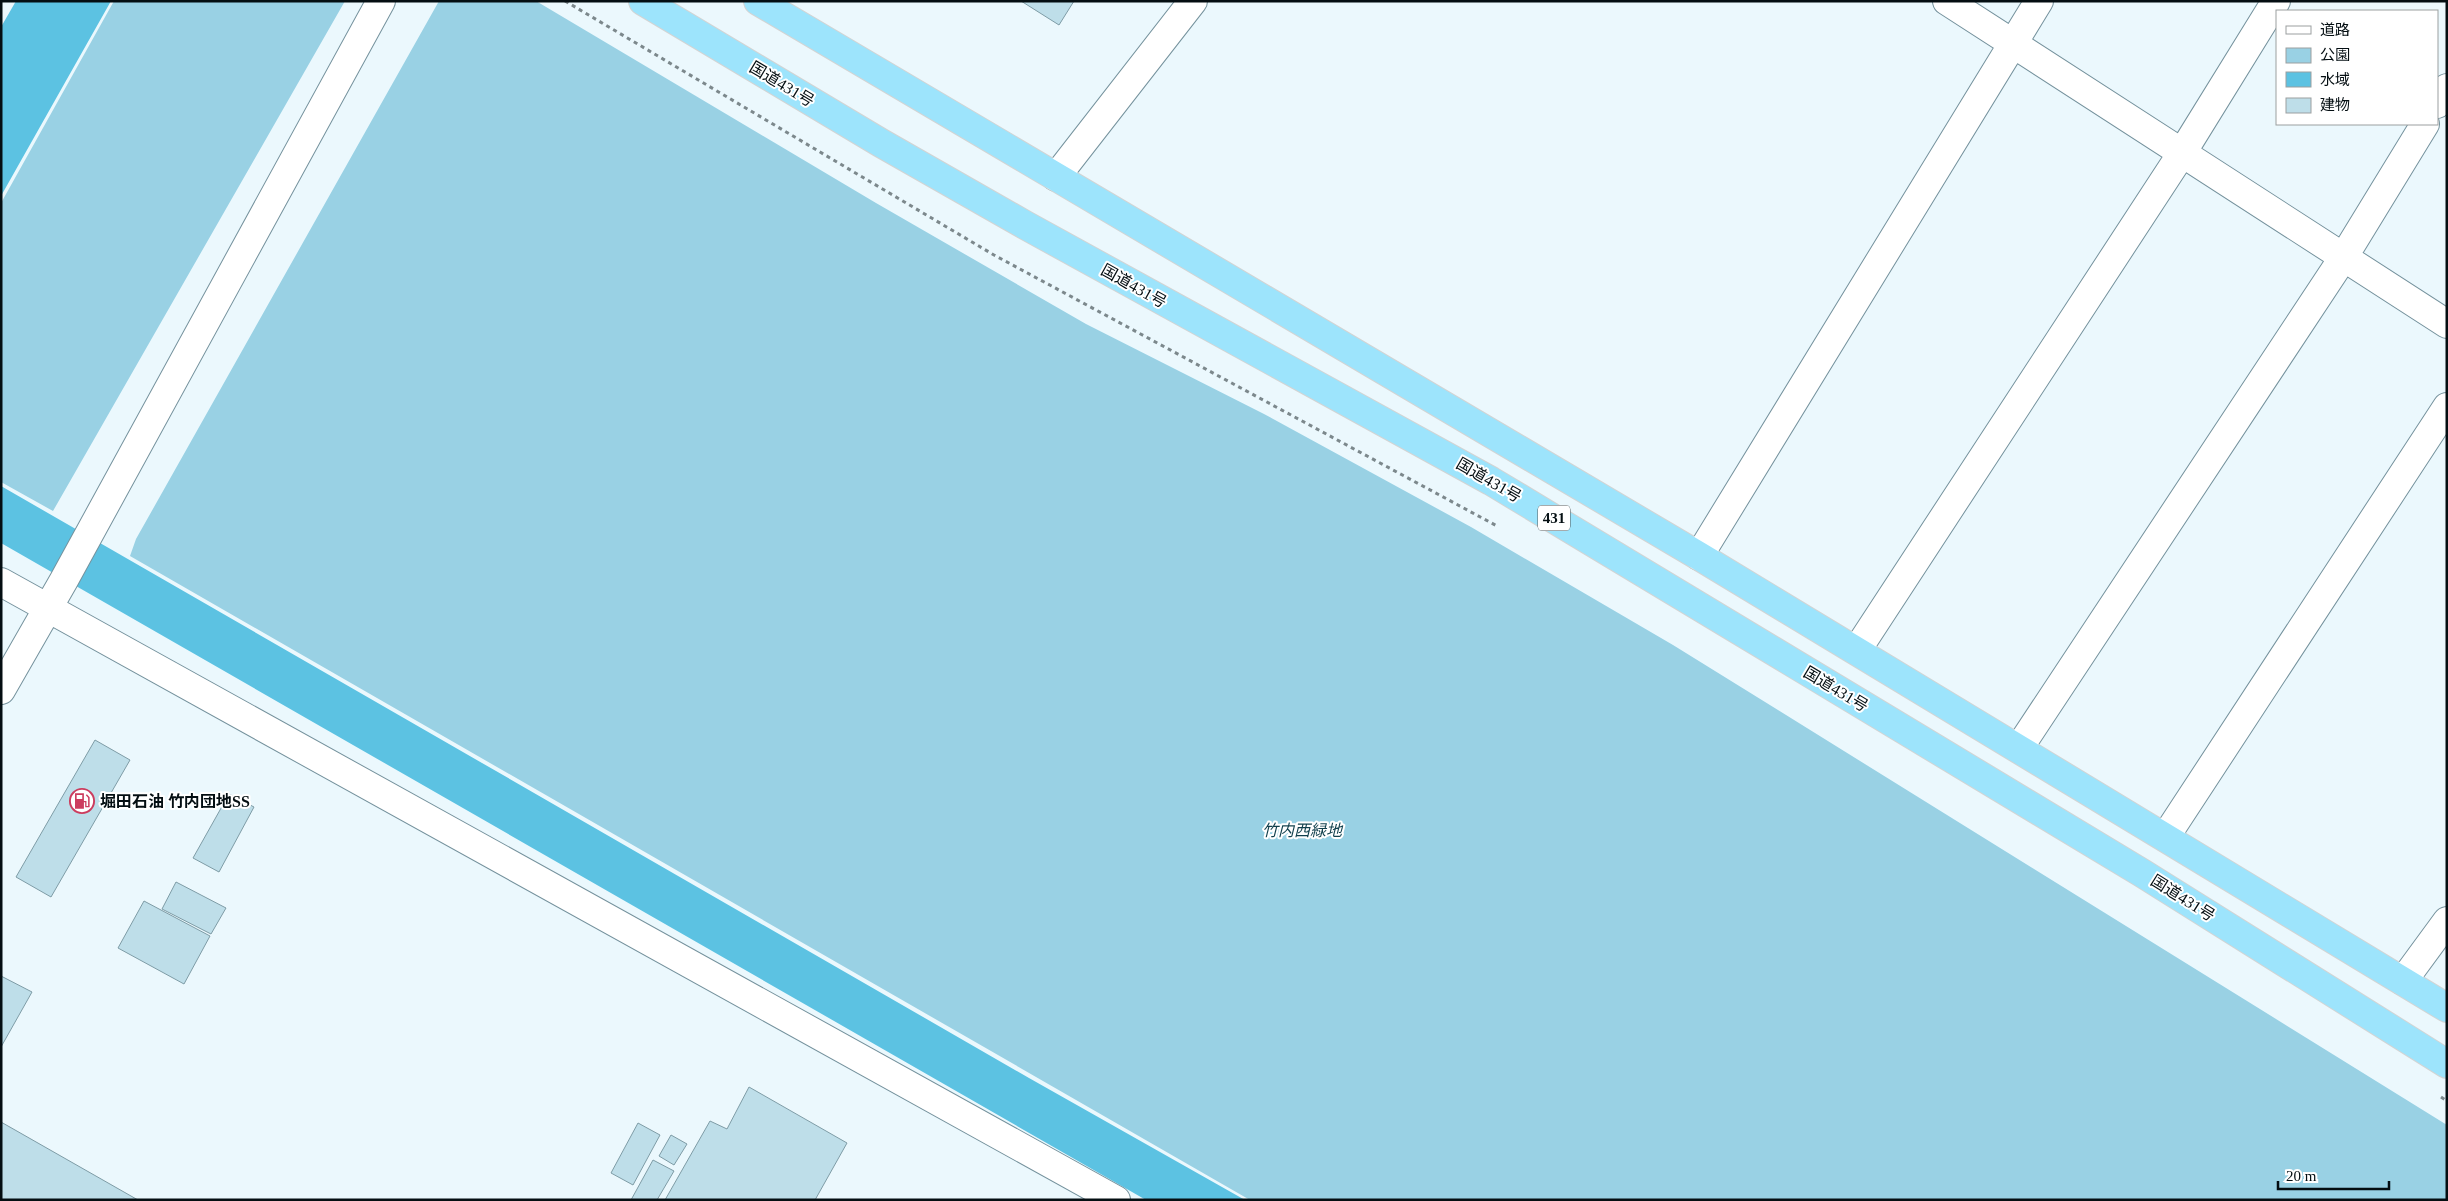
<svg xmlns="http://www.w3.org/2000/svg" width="2448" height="1201" font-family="'Times New Roman','Noto Sans JP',serif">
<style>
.green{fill:#99d1e4}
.water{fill:#5cc2e2}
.building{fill:#bedee9;stroke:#7e9ca6}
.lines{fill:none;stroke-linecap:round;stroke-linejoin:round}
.minor-casing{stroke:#75929d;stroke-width:30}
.highway-casing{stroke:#d2d4d4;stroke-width:30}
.path{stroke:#7c888c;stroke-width:3;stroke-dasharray:4 4;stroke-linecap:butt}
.minor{stroke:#fff;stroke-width:28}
.highway{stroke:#9de4fc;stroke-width:28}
.labels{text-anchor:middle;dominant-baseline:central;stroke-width:4;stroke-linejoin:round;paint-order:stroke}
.shield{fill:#fff;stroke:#4f5659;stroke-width:1}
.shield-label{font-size:15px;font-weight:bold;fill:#040e12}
.street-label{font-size:16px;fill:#040e12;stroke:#fff}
.poi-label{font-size:16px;font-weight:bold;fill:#040e12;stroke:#fff;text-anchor:start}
.park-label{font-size:16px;font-style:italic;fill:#103f4c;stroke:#fff}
</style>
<rect width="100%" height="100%" fill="#ebf8fd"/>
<!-- green -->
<path class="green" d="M114,1H345L53,511L1,482V203Z
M439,1H536L876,203L1086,324L1264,414L1471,527L1673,645L2447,1125V1200H1250L130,556L136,539Z"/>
<!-- water -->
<path class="water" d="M16,1H111L1,196V27Z
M1,486L1029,1078L1245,1200H1146L1,543Z"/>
<!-- building -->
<path class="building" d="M1021,1H1074L1059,25Z
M95,740L130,760L51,897L16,877Z
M229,794L254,807L219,872L193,858Z
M176,882L226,908L211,934L162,909Z
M144,901L210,936L184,984L118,948Z
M1,976L32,992L1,1047Z
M749,1087L847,1143L815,1200H665L710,1121L727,1129Z
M1,1122L138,1200H1Z
M638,1123L660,1135L633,1185L611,1173Z
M671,1135L687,1144L674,1165L659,1156Z
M653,1160L674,1171L657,1200H631Z"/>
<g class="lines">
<defs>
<path id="minor" d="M1947,1L2447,324
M2437,104L2447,88
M1056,177L1193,1
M1699,556L2039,1
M1,582L1116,1200
M1857,650L2182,153L2276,1
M1,690L64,580L381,1
M2019,748L2343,258L2425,124
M2166,836L2447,407
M2403,981L2447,921"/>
<path id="highway" d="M643,1L881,143L1025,225L1491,481L2142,873L2447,1064
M758,1L1699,556L2447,1008"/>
</defs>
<!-- minor casing -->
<use href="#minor" class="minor-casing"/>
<!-- highway casing -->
<use href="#highway" class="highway-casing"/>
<!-- path -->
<path class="path" d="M565,1L994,255L1497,526
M2441,1097L2447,1101"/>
<!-- minor -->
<use href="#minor" class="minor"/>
<!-- highway -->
<use href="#highway" class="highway"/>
</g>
<!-- icons -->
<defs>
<symbol id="fuel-ring" viewBox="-11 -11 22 22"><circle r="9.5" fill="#fff" stroke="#cc3c5e" stroke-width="1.5"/><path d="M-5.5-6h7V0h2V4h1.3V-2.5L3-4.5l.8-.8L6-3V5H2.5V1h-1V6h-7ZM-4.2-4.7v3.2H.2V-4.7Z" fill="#cc3c5e"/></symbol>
</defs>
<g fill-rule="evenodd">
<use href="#fuel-ring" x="68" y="787" width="28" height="28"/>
</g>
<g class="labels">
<!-- shield labels -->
<rect class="shield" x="1538" y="505.5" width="32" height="25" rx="4"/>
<g class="shield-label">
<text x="1554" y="518">431</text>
</g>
<!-- street labels -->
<g class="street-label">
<text transform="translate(782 84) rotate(31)">国道431号</text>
<text transform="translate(1134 286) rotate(29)">国道431号</text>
<text transform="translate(1489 480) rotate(30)">国道431号</text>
<text transform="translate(1836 689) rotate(31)">国道431号</text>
<text transform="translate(2183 898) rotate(32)">国道431号</text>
</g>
<!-- poi labels -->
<g class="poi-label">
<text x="100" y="801">堀田石油 竹内団地SS</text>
</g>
<!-- park labels -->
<g class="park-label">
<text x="1302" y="830">竹内西緑地</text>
</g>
</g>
<!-- border -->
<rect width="2448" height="1201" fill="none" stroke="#040e12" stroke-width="5"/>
<!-- legend -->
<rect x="2276" y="10" width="162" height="115" fill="#ffffff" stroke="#9b9fa0"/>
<rect x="2286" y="26" width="25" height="8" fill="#ffffff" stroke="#9b9fa0"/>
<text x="2320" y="35" font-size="15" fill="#040e12">道路</text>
<rect x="2286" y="48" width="25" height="15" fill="#99d1e4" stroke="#9b9fa0"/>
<text x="2320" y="60" font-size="15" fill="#040e12">公園</text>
<rect x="2286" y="72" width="25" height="15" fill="#5cc2e2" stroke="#9b9fa0"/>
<text x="2320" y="85" font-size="15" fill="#040e12">水域</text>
<rect x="2286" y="98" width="25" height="15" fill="#bedee9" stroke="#9b9fa0"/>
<text x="2320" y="110" font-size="15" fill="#040e12">建物</text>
<!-- scale -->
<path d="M2278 1181v8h111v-8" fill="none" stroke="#040e12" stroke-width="2.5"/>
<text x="2286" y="1181" font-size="15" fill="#040e12" stroke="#ffffff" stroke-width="4" paint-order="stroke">20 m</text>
</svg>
